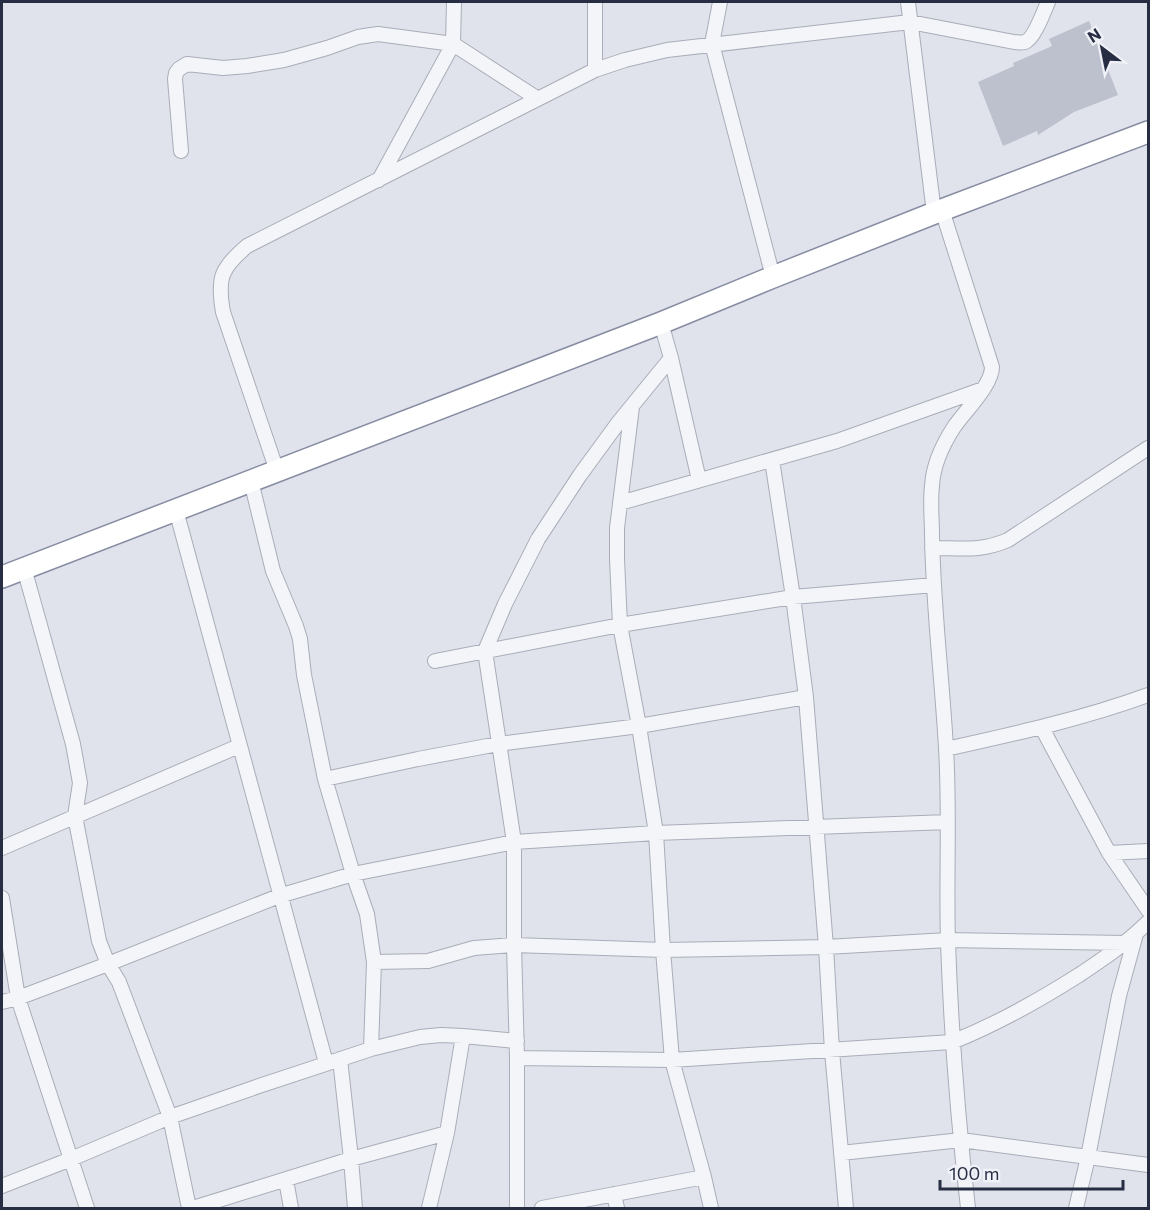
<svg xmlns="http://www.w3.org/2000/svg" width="1150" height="1210" font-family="Commissioner,sans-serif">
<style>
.building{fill:#bdc1ce}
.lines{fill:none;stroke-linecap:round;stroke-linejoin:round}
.minor-casing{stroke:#a8adb9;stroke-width:16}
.highway-casing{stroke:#868da3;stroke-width:24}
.minor{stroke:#f4f5f8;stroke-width:14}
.highway{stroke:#fff;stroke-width:21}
</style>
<rect width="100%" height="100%" fill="#e0e3eb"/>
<!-- building -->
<path class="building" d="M1089,21L1118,95L1074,112L1038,135L1037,131L1003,146L978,82L1014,66L1013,63L1052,46L1049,39Z"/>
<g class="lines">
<defs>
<path id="minor" d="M720,2L712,44L773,277
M908,2L934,213
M595,70L625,60L667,50L910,22L1014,42C1017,42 1022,43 1025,42C1034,39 1044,11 1048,2
M181,151L175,79L176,73L179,69L187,64L223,68L247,66L284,60L327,48L358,37L378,34L453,44L538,99
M379,180L453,44L454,2
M942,210L992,367C992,385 965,411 954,427C943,444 933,465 932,486C930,502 932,519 932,535C933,606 942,677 946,748C950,813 946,877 948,942C951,1031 958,1120 968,1208
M661,323L671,358L699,480
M632,407L617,528V559L620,625L639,726L656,833L663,950L672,1060L704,1177L711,1208
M772,460L793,597L806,697L826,947L832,1051L846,1208
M277,471L223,312C217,278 221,268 247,246L595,70V2
M251,481L273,571L296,626L300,639L304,675L325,779L353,874L367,914L374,962L371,1049
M620,503L837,441L983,389
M176,510L326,1063
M932,548C962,548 980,552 1008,540L1148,448
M24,568L73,744L80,783L75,816L99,941L108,964L119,982L170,1117L189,1208
M435,661L620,625L793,597L934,585
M1042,728L1109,853L1148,851
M946,749C1014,734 1082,719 1148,695
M325,779L418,759L498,744L639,726L806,697
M2,848L239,746
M1109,853L1148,910
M2,898L18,998L87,1208
M374,962L428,961L474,948L514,945L663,950L826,947L948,940L1125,943
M2,1002L18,998L108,964L279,896L353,874L514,842L656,833L948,822
M517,1058L672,1060L952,1042C997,1024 1038,1001 1079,975C1103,959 1127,943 1148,922
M340,1059L351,1159L355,1208
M841,1153L961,1140L1148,1165
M286,1180L291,1208
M2,1186L71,1159L170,1117L256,1087L371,1049L420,1037L441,1035L463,1036L517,1041
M614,1194L617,1208
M193,1208L351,1159L447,1133L463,1036
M429,1208L447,1133
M517,1208V1058L514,945V842L485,651L505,604L538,539L580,475L618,423L671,358
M542,1208L704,1177
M1076,1208L1088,1157L1119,996L1136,934"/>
<path id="highway" d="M2,577L661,323L773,277L942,210L1148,132"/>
</defs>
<!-- minor casing -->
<use href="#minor" class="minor-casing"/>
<!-- highway casing -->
<use href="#highway" class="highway-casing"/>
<!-- minor -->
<use href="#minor" class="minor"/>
<!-- highway -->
<use href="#highway" class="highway"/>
</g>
<!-- border -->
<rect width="1150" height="1210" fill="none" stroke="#272e44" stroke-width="6"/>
<!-- north arrow -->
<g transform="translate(1102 48) rotate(328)" stroke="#f0f2f8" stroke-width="4.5" paint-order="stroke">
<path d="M0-4.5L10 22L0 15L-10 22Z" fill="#272e44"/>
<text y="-9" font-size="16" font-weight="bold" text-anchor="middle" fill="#272e44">N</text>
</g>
<!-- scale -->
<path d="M940 1180v9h183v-9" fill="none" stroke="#272e44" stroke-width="3"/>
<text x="949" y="1180" font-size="18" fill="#272e44" stroke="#f0f2f8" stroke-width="4.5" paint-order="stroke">100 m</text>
</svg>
